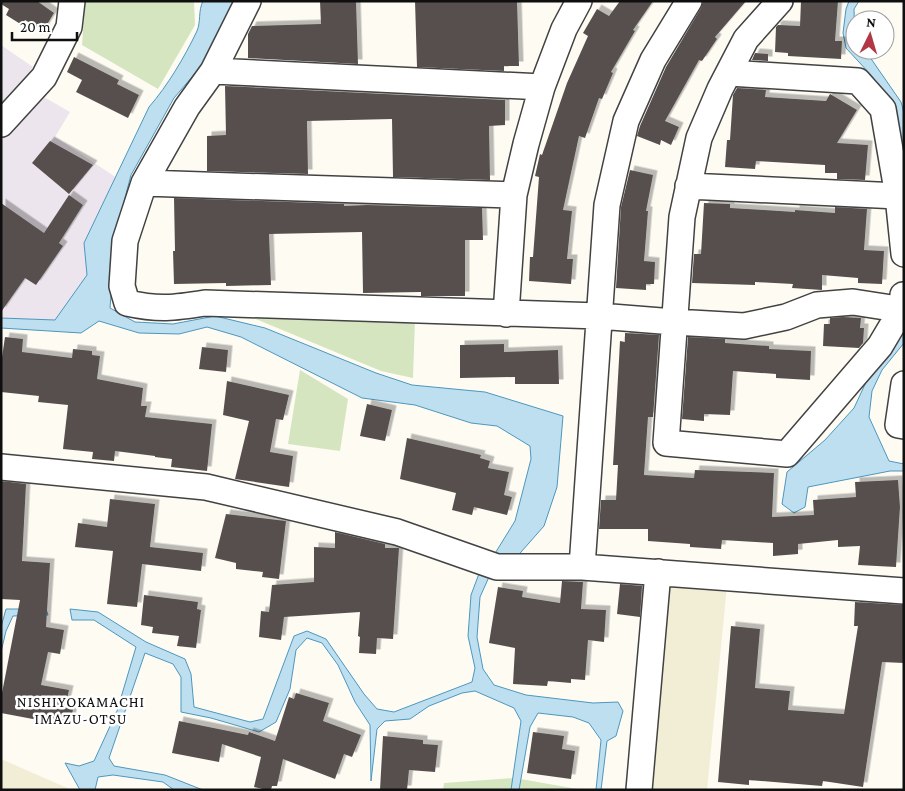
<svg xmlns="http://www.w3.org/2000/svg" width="905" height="791" font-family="'Crimson Pro',serif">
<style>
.industrial{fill:#ece5ed}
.farmland{fill:#f2eed5}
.green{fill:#d5e5c0}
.water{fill:#bddff0;stroke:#4d97be}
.building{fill:#57504d;filter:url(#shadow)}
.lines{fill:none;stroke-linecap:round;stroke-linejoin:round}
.minor-casing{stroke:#424242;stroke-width:28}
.minor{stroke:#fff;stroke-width:25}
.labels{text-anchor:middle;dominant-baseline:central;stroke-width:5;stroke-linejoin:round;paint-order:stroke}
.quarter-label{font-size:15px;letter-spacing:1px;fill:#0f0f0f;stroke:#fff}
</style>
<defs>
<filter id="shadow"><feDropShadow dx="4.5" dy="-4.5" stdDeviation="0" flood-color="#0004"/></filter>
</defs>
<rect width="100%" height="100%" fill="#fefbf3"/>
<!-- industrial -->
<path class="industrial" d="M1,45L33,67L23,85L70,112L55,137L123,182L90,313L61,325L1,320Z"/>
<!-- farmland -->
<path class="farmland" d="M662,581L727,586L707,790H646Z
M1,759L72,790H1Z"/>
<!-- green -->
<path class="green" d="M85,1H194L195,25L158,89L82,45Z
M234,310L415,320L413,378L381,371Z
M300,370L348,399L340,451L288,444Z
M515,778L583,790H443L444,783Z"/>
<!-- water -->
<path class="water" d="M203,1H234L210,56L174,98L131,175L116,232L110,308L135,322L173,324L215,316L265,328L376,373L412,385L485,392L563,416L557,487L544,526L514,560L494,555L515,521L531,459L530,446L497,426L471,423L415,405L362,398L241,337L207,327L179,334L139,333L99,321L81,333L1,328V318L55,320L87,275L84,243L149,107C168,85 184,58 197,31C201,22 198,11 203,1Z
M849,1H859L854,9L855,50H865L901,102L904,113V162L894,107L871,75L846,48L843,33L846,9Z
M904,328V343L882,370L872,391L869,417L889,461L904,464V471H890L808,487L805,507L794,513L782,504L787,472L825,440L854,408L867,380Z
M480,571L489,577L480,597L477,637L483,669L494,685L526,695L593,703L618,702L623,711L616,736L607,741L601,790H596L601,740L589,723L573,717L538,713L530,727L519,790H511L521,721L514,708L475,691L462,693L429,706L410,719L385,721L377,729L371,781L370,725L355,702L338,665L322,643L307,638L296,650L290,689L276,722L259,732L211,718L181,712V677L173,664L145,653L109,758L114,766L165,775L203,790H174L163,782L113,775L98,777L95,790H80L65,763L79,766L94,761L117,711L136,647L94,620H72L70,609L98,612L146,642L185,659L191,674L194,707L250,722L263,719L294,636L307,631L326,639L364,694L377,709L394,712L472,682L475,668L468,636L471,595Z
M6,609H46L48,615L13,616L6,631L1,652V627Z"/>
<!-- building -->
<path class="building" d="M1,1H37L54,13L43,31L25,20L22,25L6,15L9,9L1,4Z
M320,1H356L358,64L248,58V34L252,26L321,24Z
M415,1H517L519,66H504V71L417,67Z
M620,1H653L633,30L635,31L611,72L613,73L602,99L599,98L585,138L579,136L563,210L572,211L567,259H573L571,284L529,281L530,257H533L539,177L535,176L540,154L542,155L567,83L588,36L583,33L597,9L609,16Z
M703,1H746L715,37L717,39L702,61L699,60L665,121L679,127L671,145L661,140L660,145L637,136L640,126L666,67L701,8Z
M801,1H838L835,41H842L841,59L788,56V53L775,52L776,27L778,25L800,26Z
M755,53L768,54V61L752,60Z
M74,57L119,80L117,84L139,95L128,118L76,92L82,80L67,72Z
M225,86L505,100V125L489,126L490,180L393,177L392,119L307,121L308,174L207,171V136L226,135Z
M737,88L766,90L765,97L826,101L830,94L857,110L837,143L868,145L865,180L837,179V173H825V165L756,161L755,169L725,167L727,140H730L733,95Z
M50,141L93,165L69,194L32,163Z
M630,170L653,175L646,211H648L644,261L655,262L654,284H646V290L616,288L621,207Z
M69,195L83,205L59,243L63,246L36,285L25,278L1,312V203L44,233Z
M174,198L344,204V206L367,205L482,208L483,240H465V296H421V292L363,293L362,232L269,234L271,285L226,286V283L174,284L173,251H175Z
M704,203L730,204V208L795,212V210L835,213V207L867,209L864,250L884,251L882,284L858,283V278L822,275V290L792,288L793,284L755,282V285L692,283L694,254H701Z
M843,317L861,318L860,328H864L863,343L859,348L823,346L824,324H830V318Z
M625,333L659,335L653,417H648L644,475L694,478L695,470L774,473L772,517L814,515L813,500L856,497L855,482L898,480L900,507L896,567L858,565L860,546L838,547V540L798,544V554L773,556V543L722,540L721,549L690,547V544L648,541V529H599L601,500H616L618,465H613L619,360L620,341L625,342Z
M5,337L23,339L22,352L72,358L73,349L92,351V355L100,356L97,379L143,388L141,406H147L145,417L212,424L207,471L171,467L172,459L155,457V456L115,451L114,461L92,459L93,452L63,449L68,405L38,402L39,396L1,392V364Z
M688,337L725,339V343L769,346V349L811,351L810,380L776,378V374L733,371L730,415L704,414V421L682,419Z
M504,344V352L558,350L559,384H515V377L460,378V345Z
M202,347L228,350L226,372L199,369Z
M227,381L289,395L283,420L276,419L270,452L293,456L289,487L235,479L249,421L223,415Z
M367,404L392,410L385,441L360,436Z
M407,438L481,455L480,458L490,461L488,468L509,472L504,495L512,497L507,515L474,507L472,515L452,510L456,493L400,479Z
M1,481L26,484L22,561L50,563L46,627L64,630L60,654L48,652L41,685L69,690L65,708L73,709L70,726L1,713V698L20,600L1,599Z
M110,499L155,504L150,547L203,553L201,571L142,564L137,607L107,604L113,551L75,547L78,523L107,527Z
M226,514L286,521L279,579L262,577L263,572L236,569V563L215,558Z
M335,532L385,544V548H399L393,639L377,638L376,654L359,653L360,637L358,636L360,612L284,617L281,640L259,637L261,611L269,612L272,585L314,582V547L335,548Z
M562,581L583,582L581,609L606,610L604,642L588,640L585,680L571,679V683L548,681L547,686L513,684L515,648L489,643L498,587L523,591L522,597L560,603Z
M620,584L642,586L640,617L617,614Z
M144,595L198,602L197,609L201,610L196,648L177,646L179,636L152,633L153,627L141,625Z
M855,602L904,605V663L882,662L863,787L823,781L822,786L749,780V785L718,782L731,626L760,629L755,688L790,691L788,710L844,714L858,626H854Z
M296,693L329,703L323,721L361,735L352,757L344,754L335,779L283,759L277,786H272L271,790H267L254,787L261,757L222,744L219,762L172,753L179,721L248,735L249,732L275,741L289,697L294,699Z
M533,732L564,736L562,749L575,751L571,779L527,773Z
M383,736L423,740V744L438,745L435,772L409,770L407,790H380Z"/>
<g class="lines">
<defs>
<path id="minor" d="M248,1L213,71L187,107L144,183L125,241L122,286L127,303C159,310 174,308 205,303L599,316L674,322L744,326L786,317L817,305L853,302L904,310
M780,1L746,39L720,89L699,138L682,217L666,443L787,454L880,346L902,309L903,295
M213,71L542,87
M729,73L858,81L883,109L898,196L904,254
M1,124L44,77L69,27L72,1
M144,183L514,195
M688,186L898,196
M506,314L514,195L526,144L542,87L564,29L579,1
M904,384L898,425L904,426
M1,467L206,487L397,532L497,567H582L904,591
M582,567L607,205L626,121L653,60L689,1
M639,790L658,572"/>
</defs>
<!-- minor casing -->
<use href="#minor" class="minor-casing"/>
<!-- minor -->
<use href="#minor" class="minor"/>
</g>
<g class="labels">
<!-- quarter labels -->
<g class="quarter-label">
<text x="81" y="702">NISHIYOKAMACHI<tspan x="81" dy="17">IMAZU-OTSU</tspan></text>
</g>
</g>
<!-- border -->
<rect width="905" height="791" fill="none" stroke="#0f0f0f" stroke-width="5"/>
<!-- north arrow -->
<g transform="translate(870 35) rotate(5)"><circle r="24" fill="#ffffff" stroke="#9f9f9f"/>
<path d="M0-4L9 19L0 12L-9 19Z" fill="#b03743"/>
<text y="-8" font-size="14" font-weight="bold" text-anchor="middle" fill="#0f0f0f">N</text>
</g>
<!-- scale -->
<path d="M12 32v8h65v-8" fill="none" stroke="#0f0f0f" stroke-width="2.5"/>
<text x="20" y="32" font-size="15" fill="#0f0f0f" stroke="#ffffff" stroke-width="4" paint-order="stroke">20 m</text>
</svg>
